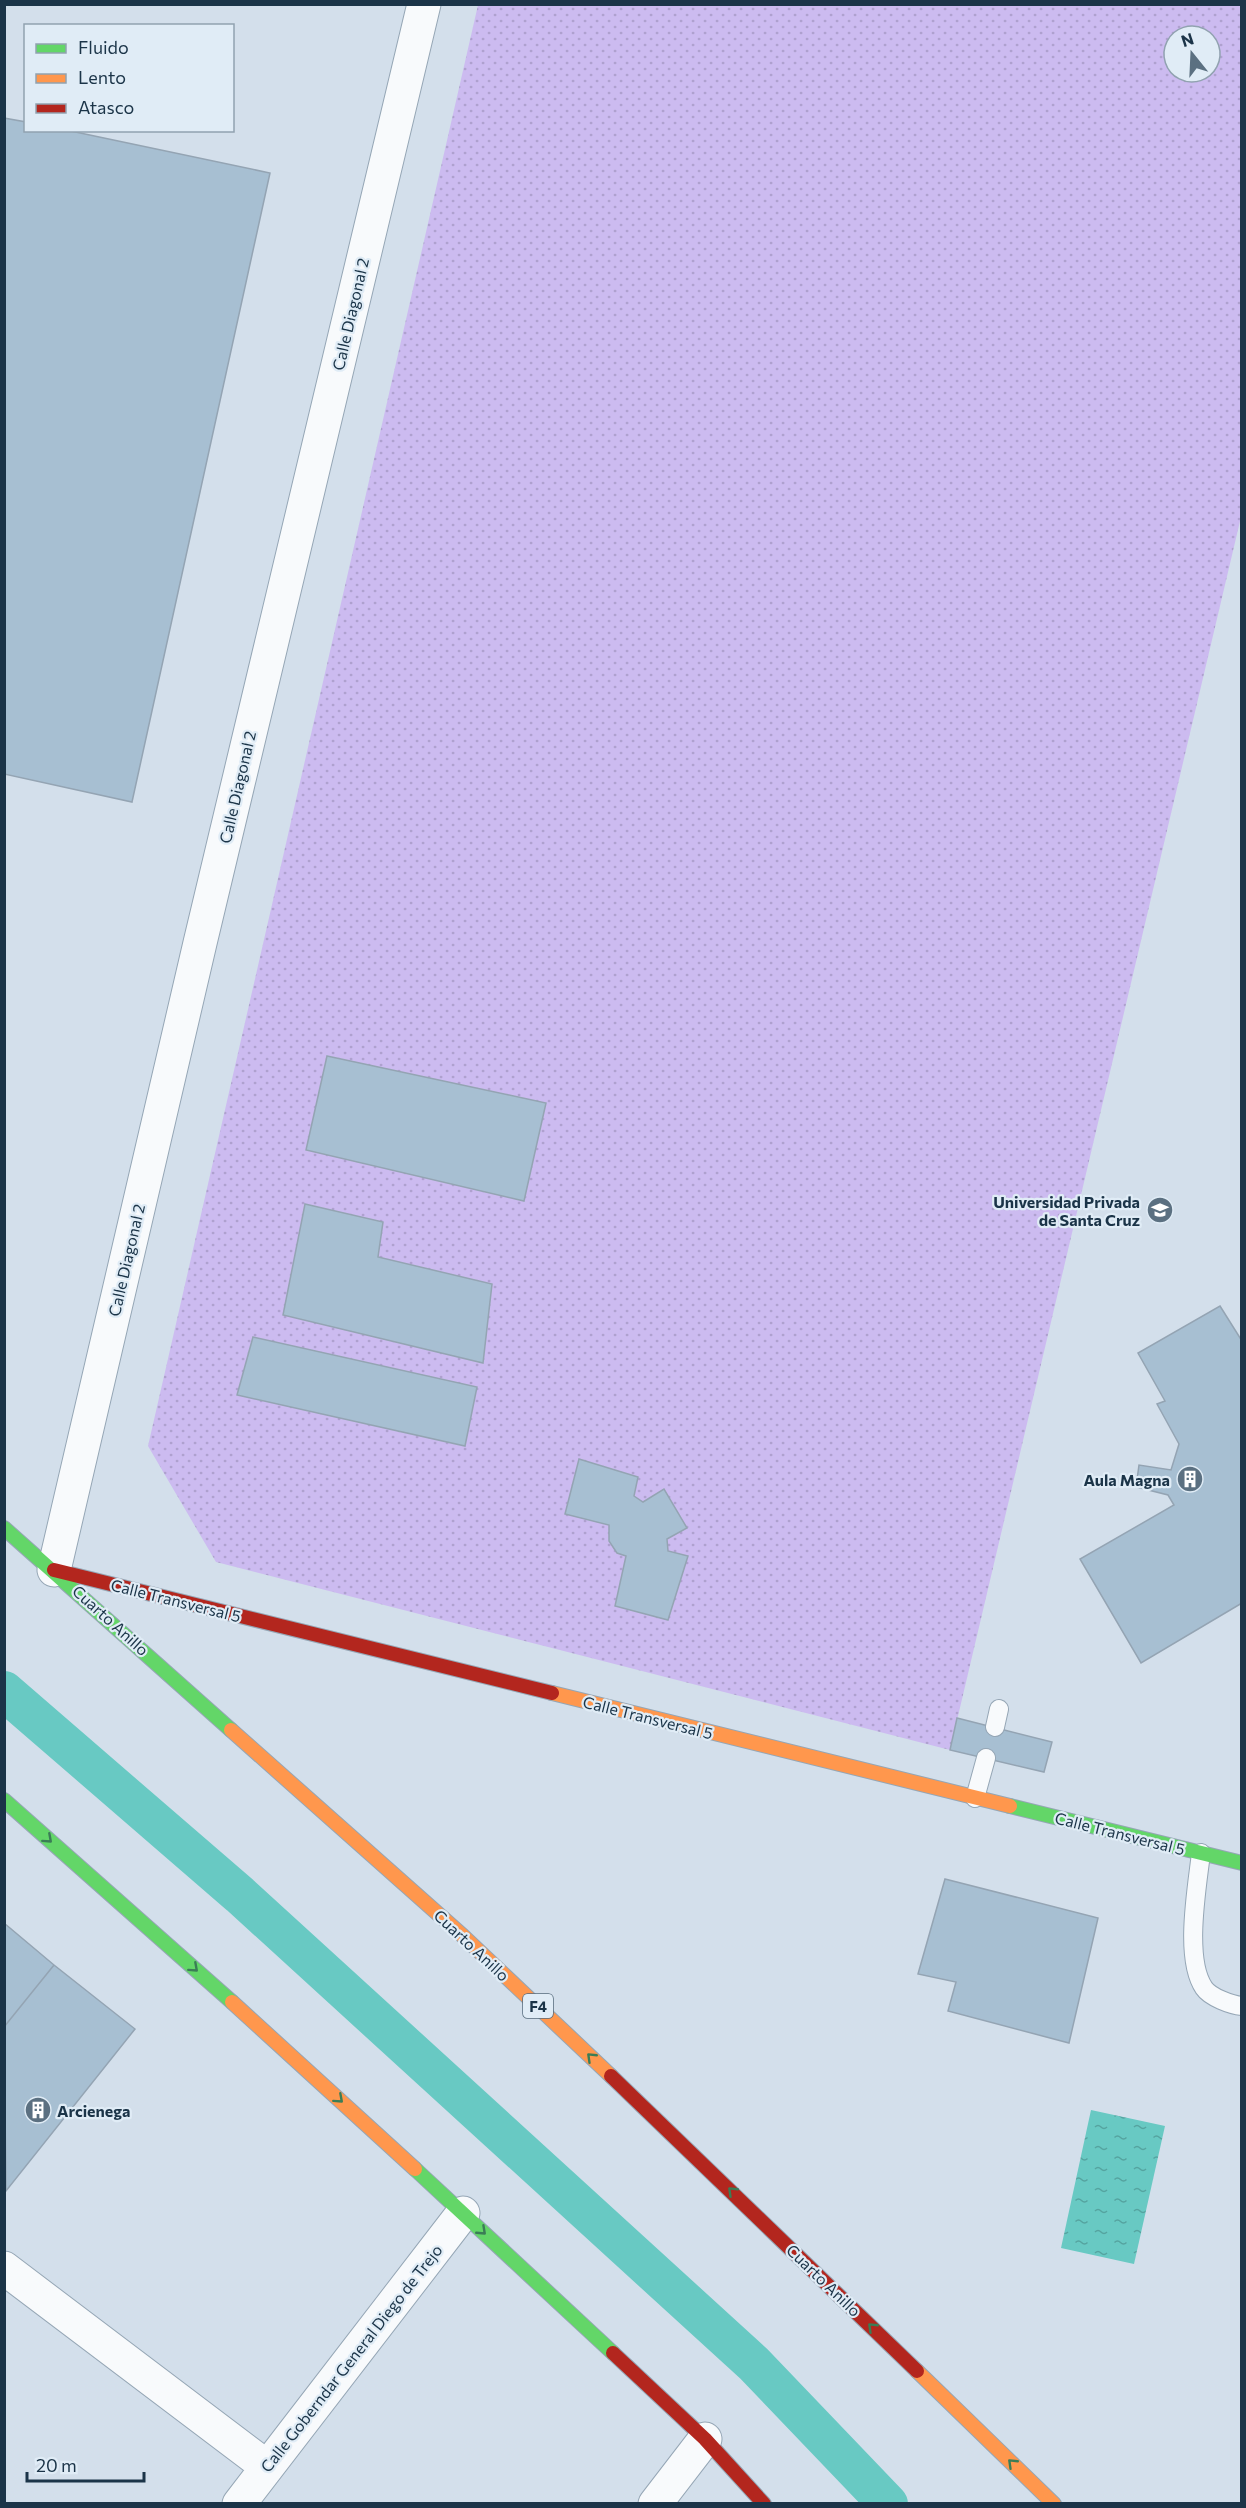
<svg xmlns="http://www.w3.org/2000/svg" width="1246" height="2508" font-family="Commissioner,sans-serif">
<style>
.grass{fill:url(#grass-dots);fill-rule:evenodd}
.water{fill:url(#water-ripples)}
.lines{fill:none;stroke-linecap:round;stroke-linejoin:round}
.canal{stroke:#68c9c3;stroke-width:40}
.building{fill:#a7bfd2;stroke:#94a4b3;stroke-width:1.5}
.lane-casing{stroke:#95a6b5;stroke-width:20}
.street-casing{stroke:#95a6b5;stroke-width:35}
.fast-casing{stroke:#95a6b5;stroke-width:16}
.slow-casing{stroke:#95a6b5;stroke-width:16}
.jam-casing{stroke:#95a6b5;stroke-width:16}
.lane{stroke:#f8fafc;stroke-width:18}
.street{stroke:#f8fafc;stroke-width:33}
.fast{stroke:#63d668;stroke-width:14}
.slow{stroke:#ff974d;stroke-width:14}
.jam{stroke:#b3261e;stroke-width:14}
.oneway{stroke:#3b7d56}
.labels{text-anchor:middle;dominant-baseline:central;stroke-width:4.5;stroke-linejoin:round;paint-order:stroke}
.shield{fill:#e0ecf6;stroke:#566b7c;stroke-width:1.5}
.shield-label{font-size:15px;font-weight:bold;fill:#1b3448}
.street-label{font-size:16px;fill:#1b3448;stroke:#e0ecf6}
.poi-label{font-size:16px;font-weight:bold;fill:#1b3448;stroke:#e0ecf6;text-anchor:end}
</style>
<defs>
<pattern id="grass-dots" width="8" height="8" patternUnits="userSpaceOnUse" patternTransform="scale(1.5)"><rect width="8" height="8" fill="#ccbbf0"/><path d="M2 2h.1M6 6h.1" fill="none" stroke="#afa1cf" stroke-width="1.8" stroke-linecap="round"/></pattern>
<pattern id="water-ripples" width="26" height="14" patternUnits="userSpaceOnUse" patternTransform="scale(1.5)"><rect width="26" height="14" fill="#68c9c3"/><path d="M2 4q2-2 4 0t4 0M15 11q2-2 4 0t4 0" fill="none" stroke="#55a4a0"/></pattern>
</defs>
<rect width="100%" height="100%" fill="#d3dfeb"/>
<!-- grass -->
<path class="grass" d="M478,5H1241V517L950,1750L216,1562L148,1446ZM1174,36H1210V72H1174Z"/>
<!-- water -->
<path class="water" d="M1091,2110L1165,2126L1134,2264L1061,2248Z"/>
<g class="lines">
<!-- canal -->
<path class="canal" d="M4,1691L240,1895L754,2364L888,2504"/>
</g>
<!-- building -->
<path class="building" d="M4,118L26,122V130H66L270,173L132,802L4,774Z
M327,1056L546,1103L524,1201L306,1150Z
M305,1204L383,1222L378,1257L492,1284L483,1363L283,1315Z
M1220,1306L1242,1341V1603L1141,1663L1080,1559L1174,1505L1168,1495L1136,1487L1139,1465L1171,1470L1179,1444L1157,1404L1165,1401L1138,1353Z
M253,1337L477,1387L465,1446L237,1395Z
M579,1459L638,1477L634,1496L643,1502L664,1489L687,1528L667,1539L668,1551L688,1556L668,1620L615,1606L626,1556L617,1553L609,1541V1525L565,1514Z
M957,1718L1052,1742L1044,1772L950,1750Z
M945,1879L1098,1918L1069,2043L948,2011L956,1982L918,1974Z
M4,1923L54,1965L4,2027Z
M54,1965L135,2029L6,2191L4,2027Z"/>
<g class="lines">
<defs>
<path id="lane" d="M995,1727L999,1709
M975,1798L986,1758
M1201,1853C1197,1888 1184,1959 1204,1988C1210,1997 1231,2005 1242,2006"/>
<path id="street" d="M54,1570L200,943L424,4
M4,2268L267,2467
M239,2504L463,2213
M655,2504L705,2439"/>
<path id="fast" d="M4,1528L231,1730
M4,1800L232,2002
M1010,1806L1242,1863
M415,2169L613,2353"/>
<path id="slow" d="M552,1693L1010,1806
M231,1730L463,1936L611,2076
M232,2002L415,2169
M917,2371L1054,2504"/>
<path id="jam" d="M54,1570L552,1693
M611,2076L917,2371
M613,2353L705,2439L764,2504"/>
</defs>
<!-- lane casing -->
<use href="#lane" class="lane-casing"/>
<!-- street casing -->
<use href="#street" class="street-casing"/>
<!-- fast casing -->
<use href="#fast" class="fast-casing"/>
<!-- slow casing -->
<use href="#slow" class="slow-casing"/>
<!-- jam casing -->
<use href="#jam" class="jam-casing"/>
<!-- lane -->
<use href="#lane" class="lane"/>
<!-- street -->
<use href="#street" class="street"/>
<!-- fast -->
<use href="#fast" class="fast"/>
<!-- slow -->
<use href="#slow" class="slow"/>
<!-- jam -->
<use href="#jam" class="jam"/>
</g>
<!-- one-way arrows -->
<defs><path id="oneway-chevron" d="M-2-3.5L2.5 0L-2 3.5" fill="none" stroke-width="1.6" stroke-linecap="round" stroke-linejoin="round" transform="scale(1.5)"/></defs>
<g class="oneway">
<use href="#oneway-chevron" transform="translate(48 1839) rotate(42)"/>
<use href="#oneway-chevron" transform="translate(194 1968) rotate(42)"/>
<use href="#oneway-chevron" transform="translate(591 2057) rotate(-136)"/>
<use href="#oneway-chevron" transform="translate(339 2099) rotate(42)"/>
<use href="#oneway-chevron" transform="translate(732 2191) rotate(-136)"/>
<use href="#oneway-chevron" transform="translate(482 2231) rotate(43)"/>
<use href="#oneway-chevron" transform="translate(872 2327) rotate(-136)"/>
<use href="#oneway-chevron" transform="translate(1012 2463) rotate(-136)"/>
</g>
<!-- icons -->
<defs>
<symbol id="university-disc" viewBox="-11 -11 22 22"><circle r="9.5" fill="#5b7081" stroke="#e0ecf6"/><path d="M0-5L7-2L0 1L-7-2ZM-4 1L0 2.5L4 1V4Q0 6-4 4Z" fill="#fff"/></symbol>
<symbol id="building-disc" viewBox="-11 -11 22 22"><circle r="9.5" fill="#5b7081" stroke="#e0ecf6"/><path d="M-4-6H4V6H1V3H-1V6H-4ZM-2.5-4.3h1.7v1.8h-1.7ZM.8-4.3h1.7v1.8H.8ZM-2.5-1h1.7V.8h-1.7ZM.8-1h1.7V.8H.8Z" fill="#fff"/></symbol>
</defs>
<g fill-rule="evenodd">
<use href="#university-disc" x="1145" y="1195" width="30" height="30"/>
<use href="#building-disc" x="1175" y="1464" width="30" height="30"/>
<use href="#building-disc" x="23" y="2095" width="30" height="30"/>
</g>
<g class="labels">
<!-- shield labels -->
<rect class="shield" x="523" y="1994" width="30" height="24" rx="4.5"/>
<g class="shield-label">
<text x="538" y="2006">F4</text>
</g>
<!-- street labels -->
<g class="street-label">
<text transform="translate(350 314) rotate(-77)">Calle Diagonal 2</text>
<text transform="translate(237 787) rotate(-77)">Calle Diagonal 2</text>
<text transform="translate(126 1260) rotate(-77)">Calle Diagonal 2</text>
<text transform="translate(176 1600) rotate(14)">Calle Transversal 5</text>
<text transform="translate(111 1620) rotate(42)">Cuarto Anillo</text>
<text transform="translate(648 1717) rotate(14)">Calle Transversal 5</text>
<text transform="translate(1120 1833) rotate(14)">Calle Transversal 5</text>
<text transform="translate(472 1945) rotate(43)">Cuarto Anillo</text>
<text transform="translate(824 2280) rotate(44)">Cuarto Anillo</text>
<text transform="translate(351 2358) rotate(-52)">Calle Goberndar General Diego de Trejo</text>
</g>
<!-- poi labels -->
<g class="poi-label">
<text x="1140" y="1201">Universidad Privada<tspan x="1140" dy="18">de Santa Cruz</tspan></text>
<text x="1170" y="1479">Aula Magna</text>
<text x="57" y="2110" text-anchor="start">Arcienega</text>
</g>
</g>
<!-- border -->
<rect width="1246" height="2508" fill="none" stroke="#1b3448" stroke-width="12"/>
<!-- legend -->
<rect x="24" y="24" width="210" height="108" fill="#e0ecf6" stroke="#91a2b0" stroke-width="1.5"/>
<rect x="36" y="44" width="30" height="9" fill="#63d668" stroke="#91a2b0" stroke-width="1.5"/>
<text x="78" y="54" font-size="18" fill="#1b3448">Fluido</text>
<rect x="36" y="74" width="30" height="9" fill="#ff974d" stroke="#91a2b0" stroke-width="1.5"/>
<text x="78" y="84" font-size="18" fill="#1b3448">Lento</text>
<rect x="36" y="104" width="30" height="9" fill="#b3261e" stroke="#91a2b0" stroke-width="1.5"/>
<text x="78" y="114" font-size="18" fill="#1b3448">Atasco</text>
<!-- north arrow -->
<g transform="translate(1192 54) rotate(342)"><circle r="28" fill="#e0ecf6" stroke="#91a2b0" stroke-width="1.5"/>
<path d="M0-4.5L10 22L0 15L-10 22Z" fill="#5b7081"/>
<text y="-9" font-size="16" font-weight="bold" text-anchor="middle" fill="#1b3448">N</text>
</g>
<!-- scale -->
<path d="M27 2472v9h117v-9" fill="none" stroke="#1b3448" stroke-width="3"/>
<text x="36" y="2472" font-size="18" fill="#1b3448" stroke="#e0ecf6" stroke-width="4.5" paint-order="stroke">20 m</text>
</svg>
